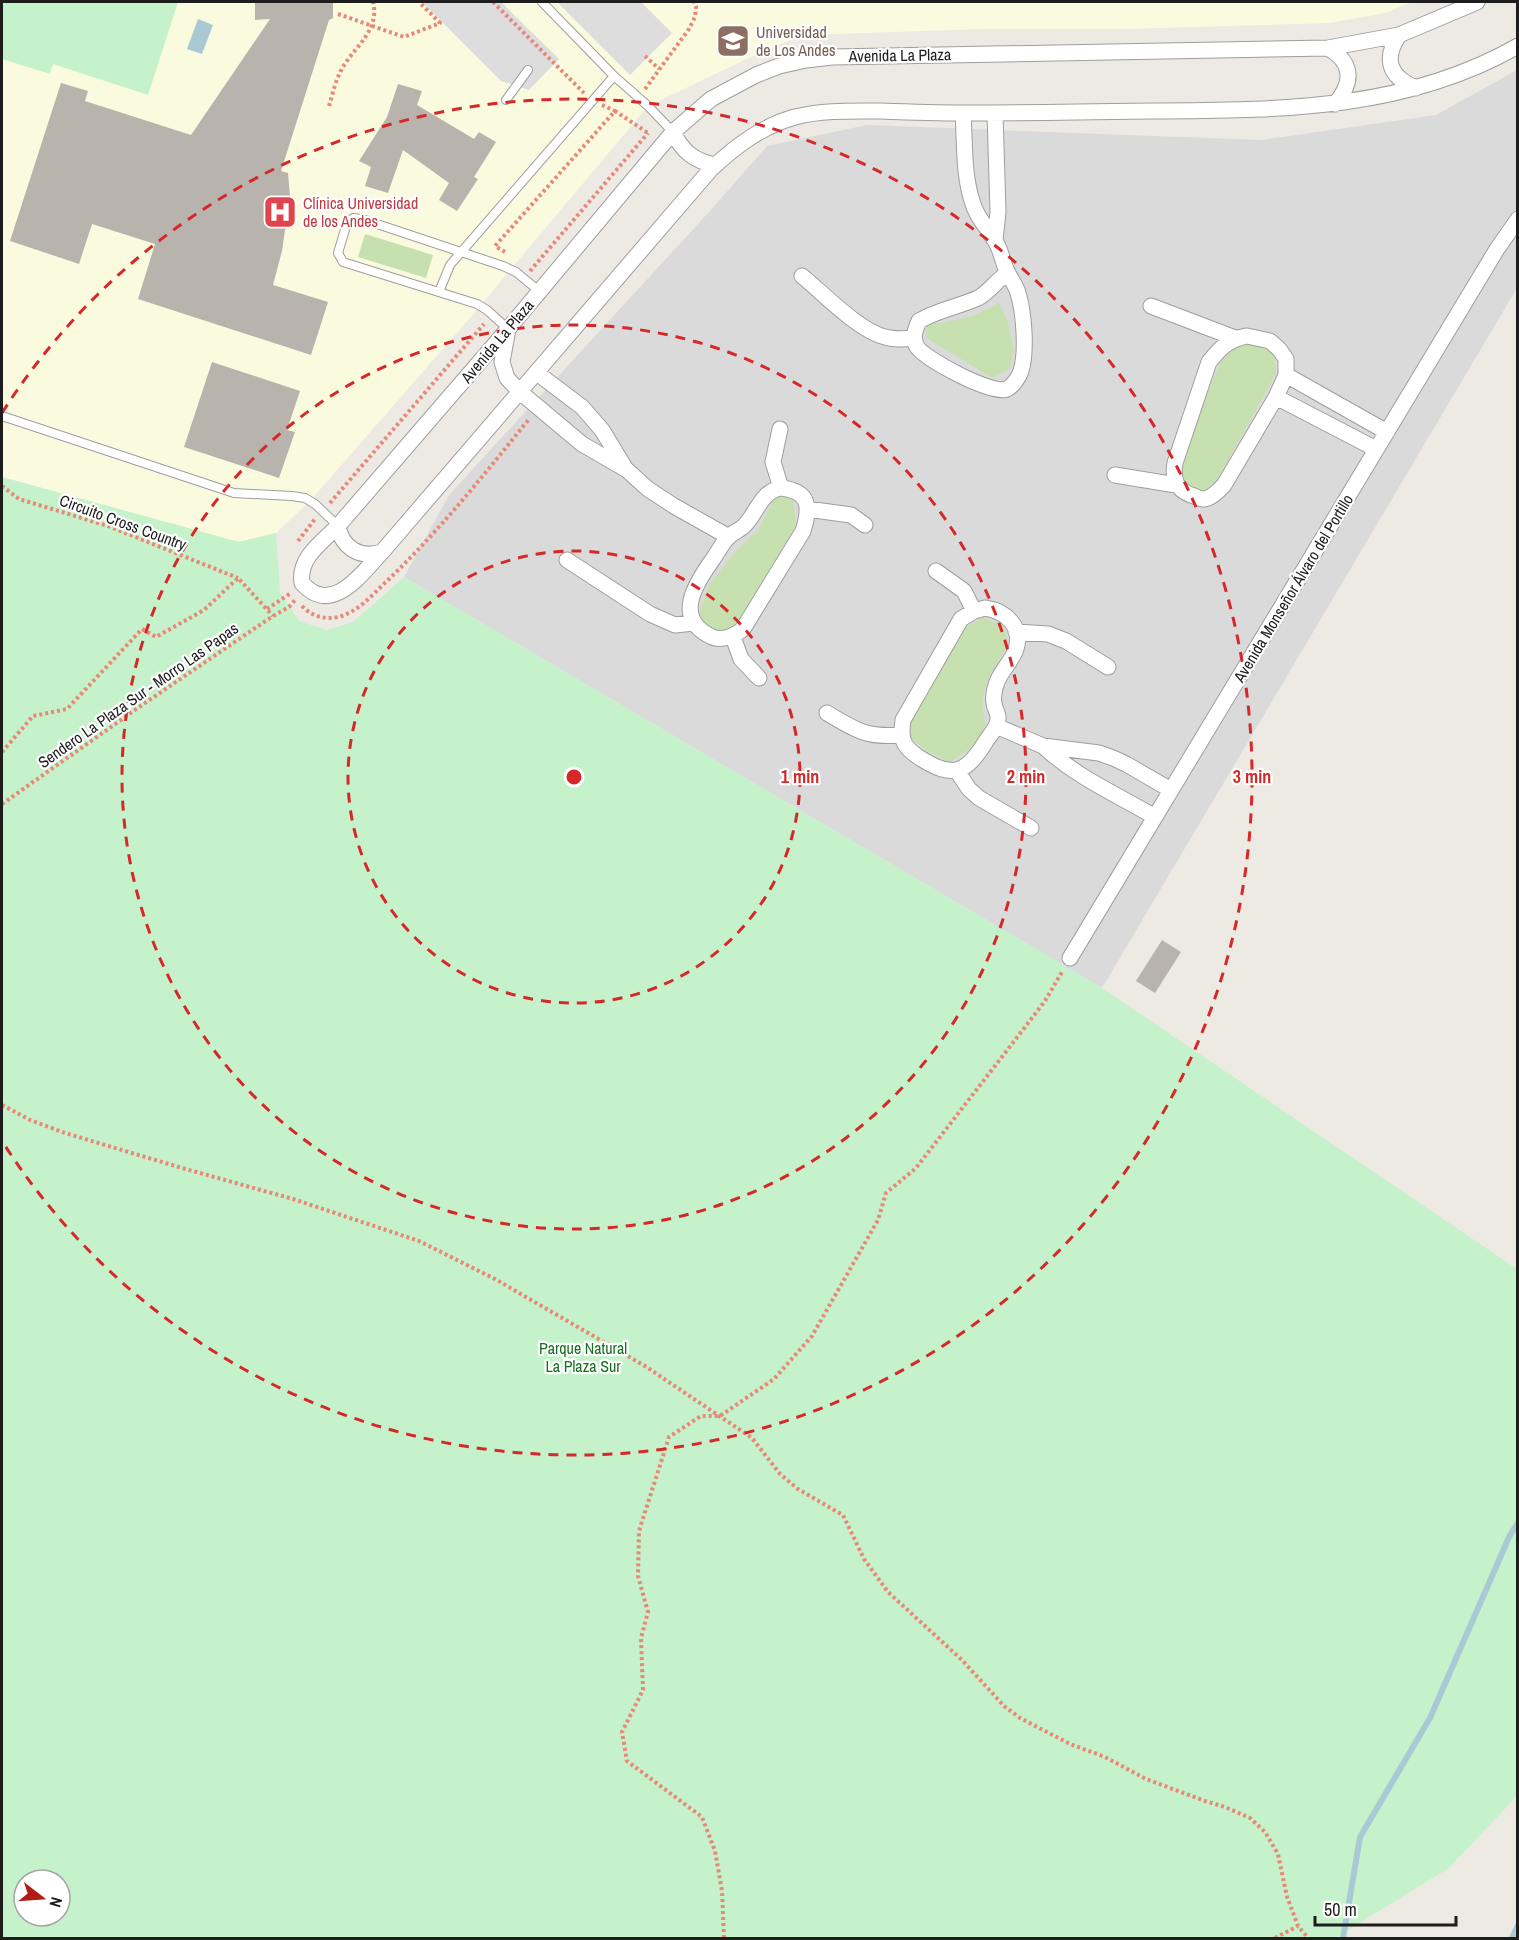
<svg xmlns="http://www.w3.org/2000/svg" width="1519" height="1940" font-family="'Archivo Narrow',sans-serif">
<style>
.residential{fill:#dbdada}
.education{fill:#fafbde}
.grass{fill:#c6e1af}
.park{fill:#c5f2ca;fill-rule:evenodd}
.parking{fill:#ddd}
.water{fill:#a9cad5}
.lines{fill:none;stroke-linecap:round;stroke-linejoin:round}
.stream{stroke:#a9cad5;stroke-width:6}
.building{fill:#b9b3ad}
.lane-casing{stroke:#9e9e9e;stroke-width:10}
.street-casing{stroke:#9e9e9e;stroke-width:17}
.path{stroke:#e98778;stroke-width:4;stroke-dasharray:3 3;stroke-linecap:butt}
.lane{stroke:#fff;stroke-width:8}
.street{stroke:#fff;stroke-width:15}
.ring{fill:none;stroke:#d62828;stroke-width:3;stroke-dasharray:10 8}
.labels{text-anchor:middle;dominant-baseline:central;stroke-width:4.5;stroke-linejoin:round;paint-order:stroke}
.education-label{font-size:16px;fill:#785e54;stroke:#fff;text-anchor:start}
.street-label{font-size:16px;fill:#1d1d1d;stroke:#fff}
.health-label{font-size:16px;fill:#be3a42;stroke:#fff;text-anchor:start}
.park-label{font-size:16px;fill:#186d22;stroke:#fff}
.centre{fill:#d62828;stroke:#fff;stroke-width:3}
.ring-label{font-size:18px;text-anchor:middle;font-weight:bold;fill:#d62828;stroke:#fff;stroke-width:4.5;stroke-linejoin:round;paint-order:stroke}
</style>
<rect width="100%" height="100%" fill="#edeae4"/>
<!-- residential -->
<path class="residential" d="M1517,70V288L1102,988L404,577L449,495L709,212L767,146L867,125L1261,140L1436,115Z"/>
<!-- education -->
<path class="education" d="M2,2H1411L1385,13L1329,23L1123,29H984L804,35L770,48L648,106L470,318L310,501L276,533L239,542L2,477Z"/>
<!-- grass -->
<path class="grass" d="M365,234L433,255L426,278L358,257Z
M999,302L1008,323L1014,350L1010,369L992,378L925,337L927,325C955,320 974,319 999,302Z
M1243,344L1259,345L1275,355L1276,374L1217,480L1201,492L1180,483L1178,468L1222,357Z
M776,494L793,500L796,525L734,629H711L699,614L708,586L735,552L758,530Z
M983,617L1004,626L1008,645C991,675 976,689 986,726L973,747L950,762L927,751L909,737V710L959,631Z"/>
<!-- park -->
<path class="park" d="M2,2H178L148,95L53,64L50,74L2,59Z
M2,477L239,542L276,533L280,592L299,621L327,630L353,622L404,577L1102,988L1517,1269V1796L1449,1868L1335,1938H2ZM24,1880H60V1916H24Z"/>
<!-- parking -->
<path class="parking" d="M422,2H501L559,59L529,90L501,81Z
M557,2H641L672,33L630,75Z"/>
<!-- water -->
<path class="water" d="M198,19L213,25L202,54L187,49Z"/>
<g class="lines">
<!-- stream -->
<path class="stream" d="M1343,1938L1360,1837L1430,1718L1510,1535L1518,1523
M1512,1938L1518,1925"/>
</g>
<!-- building -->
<path class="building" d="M255,2H333V18L329,20L281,171L288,173L290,196L282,251L273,285L328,302L311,355L138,299L155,244L92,224L79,264L10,241L61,83L88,91L85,101L191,135L270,19L255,20Z
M398,84L422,91L417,105L474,139L479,132L496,142L474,177L478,179L457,211L439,200L449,183L403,150L388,193L365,186L371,167L359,161L387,117Z
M212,362L300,391L287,430L295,432L279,478L184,447Z
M1162,940L1181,952L1155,993L1136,981Z"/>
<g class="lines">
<defs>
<path id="lane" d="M542,2L614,76L648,106L673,132
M506,100L528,70
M439,292L450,265L614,76
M508,329L487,310L477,304L343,262L338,253L347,223L353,218L362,219L503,266L516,272L539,291
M2,416L234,493L292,496L305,498L315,504L338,526"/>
<path id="street" d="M1477,2L1399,35L1328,48L832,57L806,60L779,66L756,75L711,99L673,132L508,329L338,526C322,542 298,558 302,583C332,617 362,573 382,552L711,169C736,146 762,126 795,117C823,110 851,111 880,111C907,112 935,113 962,113C1025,113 1089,112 1152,111C1279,110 1404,111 1518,46
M1399,35C1383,59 1389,77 1416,88
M1328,48C1354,63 1353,83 1335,104
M963,113C965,143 963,175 973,204C977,218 987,227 994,239C1000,247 1002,259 1006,269C1009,277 1016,285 1018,293C1024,313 1027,351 1021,371C1019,377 1013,386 1007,389C992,395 926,360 917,347C912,338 915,330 919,321C937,310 958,307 978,298C990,292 996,280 1008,273
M673,132C682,151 694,161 715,165
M995,240L998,212L995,113
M802,276C824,294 859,331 885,337C895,340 904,339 914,338
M1151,306L1235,338
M508,329L502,362L507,378L520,392L582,444L627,470L648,489L674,506L729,537
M1247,336L1270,341L1279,349L1286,359V375L1276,397L1224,485C1219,490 1212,498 1204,499C1202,499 1196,497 1194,496C1177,491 1172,480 1175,463L1209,362C1220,348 1229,339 1247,336Z
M537,373L582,407L602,430L625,468
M1286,375L1387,432
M1276,397L1376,449
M780,429L773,462L781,488
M1115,475L1176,485
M781,488C809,491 811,506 803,531L743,629C734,636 721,642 710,636C673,617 696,583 713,559C718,552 723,542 729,536C734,532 740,530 744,526C758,512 760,492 781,488Z
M807,509L851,515L865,525
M338,526C342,548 360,559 382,552
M567,560L650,614L675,625L694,623
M936,571L964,591L974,611
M985,608C1006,611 1023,627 1016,649C1012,662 999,672 996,685C994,690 993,699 994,703C994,708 998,712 998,717C999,725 991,734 986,741C966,774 953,779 920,758C903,747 900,740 903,720L961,619L974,611Z
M1016,632L1048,634L1066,641L1108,667
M733,637L741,659L759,678
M827,713C855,730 867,738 901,735
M996,726L1043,746L1099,753L1113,758L1126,764L1171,790
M1043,746C1076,777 1116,794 1155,817
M957,771L969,789L979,798L1031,828
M1070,958L1497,249L1518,219"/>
</defs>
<!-- lane casing -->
<use href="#lane" class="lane-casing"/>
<!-- street casing -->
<use href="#street" class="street-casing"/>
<!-- path -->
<path class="path" d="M493,2L584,93
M338,14L404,37L440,23L419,2
M645,56L659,69
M645,89L689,29L695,17L696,7L694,2
M602,105L615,111
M329,106C333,93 336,78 343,67C356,45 380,30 373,2
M505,252L495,246L615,111L648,133
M530,271L648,133
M2,486L19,499L108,526L238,578
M330,503L484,324
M298,541L315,519
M302,606C313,618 330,621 344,615C361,609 374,593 387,581C439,531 484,475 529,419
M267,609L291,593
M2,752L33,716L67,709L142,629L156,637L204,610L238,578L273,616
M2,804L142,705L273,616L289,607L296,599
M2,1105L30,1120L65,1133L182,1168L293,1199L419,1241L495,1279L645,1366L752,1438L780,1474L798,1489L843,1515L864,1559L888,1592L962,1660L1004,1706L1020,1718L1070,1744L1105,1757L1146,1779L1205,1801L1225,1807L1250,1818L1265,1832L1278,1854L1287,1897L1298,1926L1308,1938
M724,1938L722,1891L715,1851L702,1817L627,1761L622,1732L643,1690L641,1638L648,1612L638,1576L639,1531L669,1437L701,1416H720L774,1379L812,1336L878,1220L886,1193L916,1168L1022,1031L1045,1001L1062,972
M1275,1938L1298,1926"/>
<!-- lane -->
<use href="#lane" class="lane"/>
<!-- street -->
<use href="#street" class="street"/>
</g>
<!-- distance rings -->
<g class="ring">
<circle cx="574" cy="777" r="226"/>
<circle cx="574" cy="777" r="452"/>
<path d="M2 413A678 678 0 1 1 2 1141"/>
</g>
<!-- icons -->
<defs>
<symbol id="university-square" viewBox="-11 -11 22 22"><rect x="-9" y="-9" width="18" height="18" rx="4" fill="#8d6e63" stroke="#fff"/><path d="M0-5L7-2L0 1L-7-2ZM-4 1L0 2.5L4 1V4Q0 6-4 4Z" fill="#fff"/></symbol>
<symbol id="hospital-square" viewBox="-11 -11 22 22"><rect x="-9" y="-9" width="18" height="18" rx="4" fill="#e0444e" stroke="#fff"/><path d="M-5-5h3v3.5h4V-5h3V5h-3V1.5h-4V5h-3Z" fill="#fff"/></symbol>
</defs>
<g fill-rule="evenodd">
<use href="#university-square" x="714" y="22" width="38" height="38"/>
<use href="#hospital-square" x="261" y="193" width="38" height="38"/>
</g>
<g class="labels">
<!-- education labels -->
<g class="education-label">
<text x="756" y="32">Universidad<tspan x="756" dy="18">de Los Andes</tspan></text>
</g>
<!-- street labels -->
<g class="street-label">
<text transform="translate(900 55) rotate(-1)">Avenida La Plaza</text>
<text transform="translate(497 341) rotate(-50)">Avenida La Plaza</text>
<text transform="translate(123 522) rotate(20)">Circuito Cross Country</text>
<text transform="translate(1293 588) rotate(-59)">Avenida Monseñor Álvaro del Portillo</text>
<text transform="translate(138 695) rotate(-35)">Sendero La Plaza Sur - Morro Las Papas</text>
</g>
<!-- health labels -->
<g class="health-label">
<text x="303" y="203">Clínica Universidad<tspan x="303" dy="18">de los Andes</tspan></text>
</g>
<!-- park labels -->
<g class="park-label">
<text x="583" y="1348">Parque Natural<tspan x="583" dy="18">La Plaza Sur</tspan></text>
</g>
</g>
<circle cx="574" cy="777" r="9" class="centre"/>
<g class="ring-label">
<text x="800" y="783">1 min</text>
<text x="1026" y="783">2 min</text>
<text x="1252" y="783">3 min</text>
</g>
<!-- border -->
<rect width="1519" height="1940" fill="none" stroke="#1d1d1d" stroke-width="6"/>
<!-- north arrow -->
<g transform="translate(42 1898) rotate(107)"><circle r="28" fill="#ffffff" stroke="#a5a5a5" stroke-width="1.5"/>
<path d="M0-4.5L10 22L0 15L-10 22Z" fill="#b21c17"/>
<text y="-9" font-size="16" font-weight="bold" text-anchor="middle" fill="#1d1d1d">N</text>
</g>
<!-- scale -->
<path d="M1315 1916v9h141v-9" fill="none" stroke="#1d1d1d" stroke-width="3"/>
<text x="1324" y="1916" font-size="18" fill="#1d1d1d" stroke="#ffffff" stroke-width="4.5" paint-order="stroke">50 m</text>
</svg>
